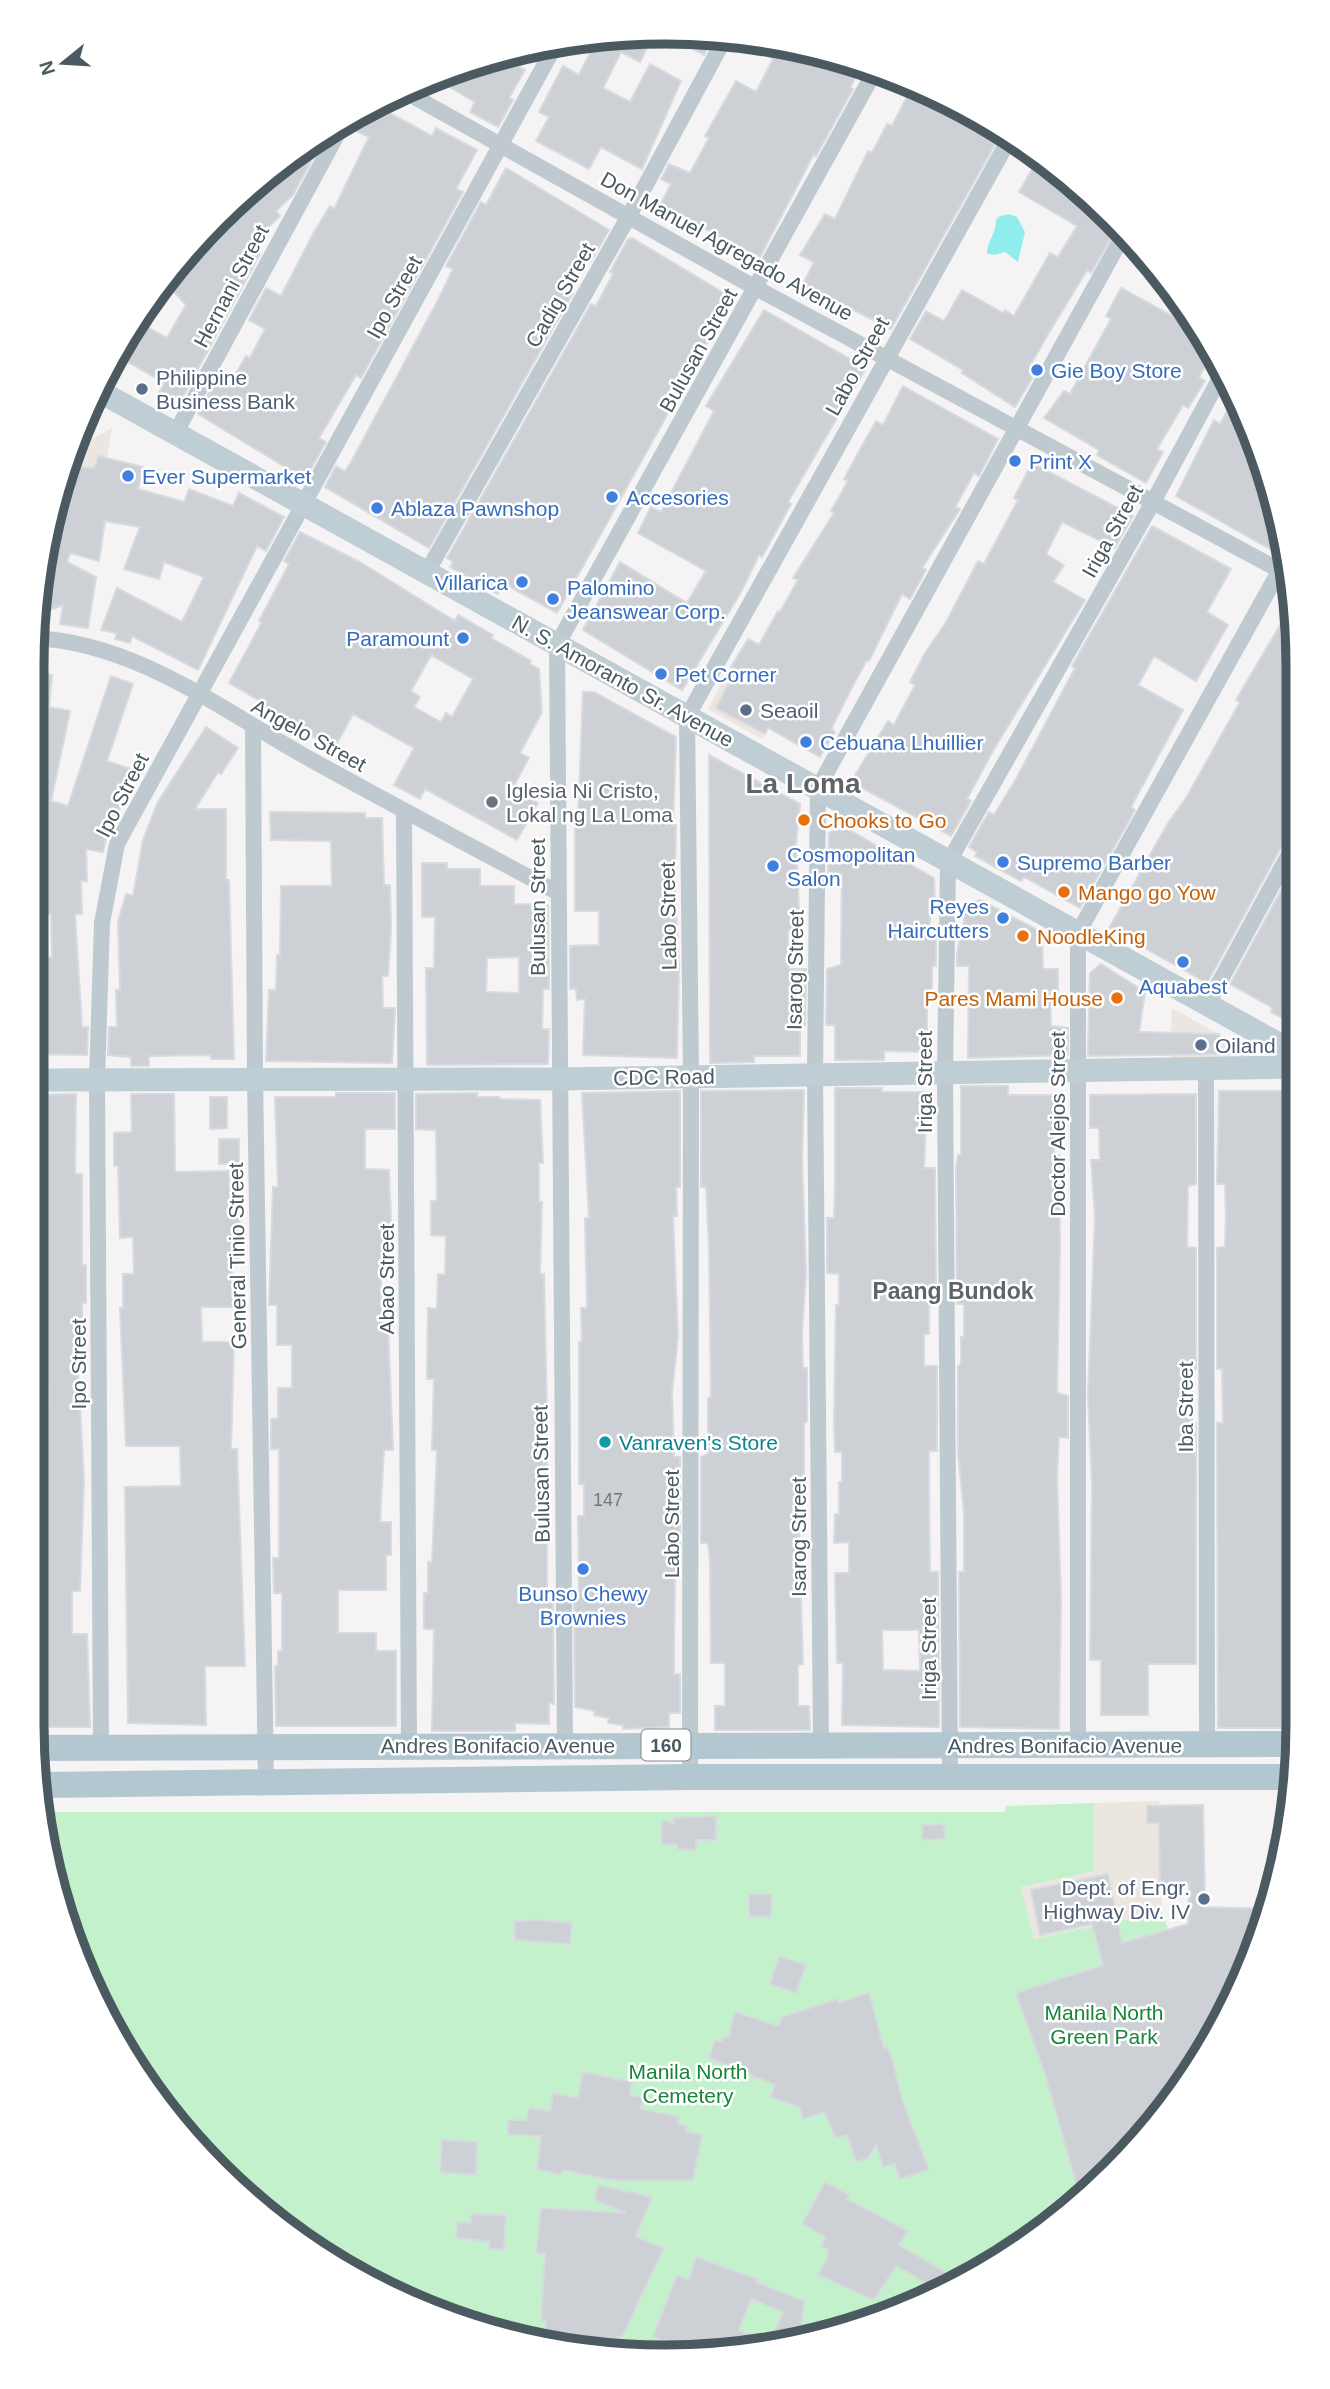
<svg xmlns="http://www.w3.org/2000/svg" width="1330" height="2389" font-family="Helvetica,sans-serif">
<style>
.commercial{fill:#ebe6e0}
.green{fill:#c3f1cc}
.water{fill:#90eced}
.building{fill:#cdd1d5;stroke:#d7dade;stroke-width:2;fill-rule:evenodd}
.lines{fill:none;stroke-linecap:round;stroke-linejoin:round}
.street{stroke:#becacf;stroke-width:16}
.secondary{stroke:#bfcdd4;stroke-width:23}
.primary{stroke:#b3c7d1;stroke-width:26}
.shop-dot{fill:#3f7fe0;stroke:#fff;stroke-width:2.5}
.service-dot{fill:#5c6f8a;stroke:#fff;stroke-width:2.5}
.worship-dot{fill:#6b7280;stroke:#fff;stroke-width:2.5}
.food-dot{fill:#e8710a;stroke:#fff;stroke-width:2.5}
.culture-dot{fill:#0f9aa8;stroke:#fff;stroke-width:2.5}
.labels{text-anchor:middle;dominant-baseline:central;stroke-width:5;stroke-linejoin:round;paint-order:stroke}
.number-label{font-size:18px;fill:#6b787d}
.shield{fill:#fff;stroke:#808c90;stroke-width:2}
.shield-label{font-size:19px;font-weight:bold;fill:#4a5a60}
.street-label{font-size:21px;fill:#4a5a60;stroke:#fff}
.shop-label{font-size:21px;fill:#366cbe;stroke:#fff;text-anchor:start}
.service-label{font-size:21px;fill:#4e5e75;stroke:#fff;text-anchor:start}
.worship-label{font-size:21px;fill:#5b616d;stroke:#fff;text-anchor:start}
.food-label{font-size:21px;fill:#c56008;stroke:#fff;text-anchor:start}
.culture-label{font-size:21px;fill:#0d838f;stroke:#fff;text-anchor:start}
.park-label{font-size:21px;fill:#178539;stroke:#fff}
.neighbourhood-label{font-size:23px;font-weight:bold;fill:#5f6468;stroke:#fff}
.district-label{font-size:28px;font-weight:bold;fill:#5f6468;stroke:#fff}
.rim{fill:none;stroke:#4a5a60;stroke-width:9}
</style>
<rect width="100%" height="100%" fill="#f5f3f3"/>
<!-- commercial -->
<path class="commercial" d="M112,428L94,532L50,536L70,451Z
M729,670L785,700L762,739L708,709Z
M1172,1008L1239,1046L1250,1055L1240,1059H1170Z
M1159,1801L1162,1912L1034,1939L1021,1887L1094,1871V1803Z"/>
<!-- green -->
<path class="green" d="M1094,1803V1871L1021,1887L1034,1939L1162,1912L1186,1979L1243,1975L1213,2041L1082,2201L907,2309L706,2356L501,2336L313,2251L162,2109L65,1927L46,1812H1004L1006,1806Z"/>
<!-- water -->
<path class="water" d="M1009,214L1017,217L1025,232L1018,262L1005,252L994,255L987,253C987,241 996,235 996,220L1000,216Z"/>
<!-- building -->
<path class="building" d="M624,33L654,34L640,62L621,52L603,88L630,102L650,64L681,81L642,169L601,147L589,169L536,141L549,117L539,112L563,66L579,75L598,37Z
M664,34L685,35L714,36L704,55Z
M776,44L862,64L850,88L853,89L816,156L814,154L760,257L660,205L671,184L661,179L669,164L690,173L709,138L705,136L736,81L756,92L773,59L769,56Z
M529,48L519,67L525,70L509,98L513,100L498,127L470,112L475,102L434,78L501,53Z
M913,85L982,117L1002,132L891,329L830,298L825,308L798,294L814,262L800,255L825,214L835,219L868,151L872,153L887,124L892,126Z
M373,104L432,136L436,128L477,150L456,189L463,192L361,378L356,375L319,438L326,442L305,479L198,414L221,370L234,377L246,356L250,358L265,329L249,320L266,288L281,296L313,234L330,206L334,209L369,137L352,129L353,117Z
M326,134L293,195L276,211L280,216L247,247L260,254L178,406L158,395L164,383L128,362L125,366L112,359L136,321L167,338L186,305L164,281L189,247L280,162Z
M1038,159L1119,224L1091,273L1087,270L1047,336L1030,366L1037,370L1015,407L962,373L963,370L910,339L926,311L944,321L962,290L1003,313L1005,310L1014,316L1050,253L1058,257L1077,226L1019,192Z
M506,168L609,230L591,261L587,259L570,291L573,293L429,548L325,487L336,466L345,471L351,462L438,300L453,269L446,266L481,202L486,205Z
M632,238L732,298L557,613L503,583L498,594L450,567L453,562L447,558L591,304L596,306L613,274L610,272L628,239Z
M1121,288L1174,317L1182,302L1192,313L1212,354L1199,377L1205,381L1188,408L1183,405L1157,449L1163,452L1146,483L1097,455L1099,450L1044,418L1064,391L1070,394L1111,319L1106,316Z
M764,310L866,368L788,502L791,504L762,557L759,555L741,592L682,690L583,630L620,562L687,603L706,571L638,533L651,507L661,512L714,411L706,406Z
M903,386L998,439L979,476L974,473L955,507L960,509L922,568L926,570L910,599L902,594L869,661L867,660L850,691L831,729L835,732L820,757L768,728L765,734L716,708L736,670L731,667L748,639L759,645L778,611L780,612L798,580L793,578L834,513L831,511L848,481L844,479L862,446L876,421L883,425Z
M1234,398L1265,461L1283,541L1277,553L1176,496L1214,420L1220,424Z
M98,456L143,467L138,489L184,502L189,489L233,506L239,493L284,517L266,551L257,546L198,670L132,636L130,643L115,639L117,633L101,630L117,588L182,622L204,577L164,562L159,579L124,569L140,527L105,521L99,561L70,553L67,562L96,577L88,628L60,624L63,605L34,616L64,466L95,468Z
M1032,463L1133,516L1115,548L1062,522L1046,554L1064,565L1053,582L1085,600L994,749L967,799L971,801L951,836L851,782L888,721L894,725L915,685L910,682L925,653L945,624L978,561L984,564L1018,500L1014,498Z
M1152,526L1231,569L1207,612L1228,625L1196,681L1154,656L1138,685L1183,710L1131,807L1135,810L1080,908L1024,877L1021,881L975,856L977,852L969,847L989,812L994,815L1016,779L1075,668L1072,666Z
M300,532L360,562L455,621L458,615L493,635L491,638L531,661L530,664L539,669L542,712L520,753L529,758L512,789L538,803L517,840L425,789L420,799L394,785L414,748L353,714L334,749L262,707L264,703L229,683L262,622L259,621L289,564L284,561ZM431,655L473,679L452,717L446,713L441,722L414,707L420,697L411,691Z
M1293,603L1294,835L1285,840L1207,983L1109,928L1168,823L1186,798L1240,702L1236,700Z
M33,673L52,675L49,707L70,711L51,801L68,806L111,676L133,684L107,761L131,769L116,821H110L103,852L86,849L87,881H81L82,914H75L82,1027H88L87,1055L32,1054V958L52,957L51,914L32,915L33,755L44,718L33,717Z
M583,692H594L676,737L673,825H676L675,882L679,968L677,1058L583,1055L585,999L577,1000L576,989H570V946L599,945V911H575V819H578Z
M206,727L238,748L221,774L218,772L195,809H226V880H229L234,1059H211V1055L149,1056V1066H131V1057L108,1055L109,1027H117L116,990H120L118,922L126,894L133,896L143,840L158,802Z
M709,755L800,804L796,843L800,932H788L789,969H806L805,1025H800V1056H754V1062L710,1063Z
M270,812L365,813V818H382L384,885H390L391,929L388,976H382L383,1008H395L392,1063L266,1061L269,990H276L277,955H280L281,886H332L331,841L271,840Z
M842,826L934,878L935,904L930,905V936L936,935V966H932V996H927V1052L884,1051V1060H835V1025H826L827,969L841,965L842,874H828L829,833Z
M422,863H447V869H480V886H514V904L548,905L549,989H543L542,1029H549L548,1064L427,1065L426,968H434L435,917H422ZM519,957V993L486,992L487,958Z
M1294,867L1295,1016V1025L1271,1012L1273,1008L1230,984Z
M980,900L1042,932L1043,969H1058V991H1050L1051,1026L1068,1028V1055L968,1058L969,966H957V954L960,935H963L965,904Z
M1101,964L1145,992L1139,1032L1219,1034V1054L1088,1056L1090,973Z
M961,1086H1008V1095H1054V1155H1059L1060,1246L1057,1393L1068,1396V1438L1059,1437L1057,1477L1061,1599L1059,1729L960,1727L959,1572H964V1514L958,1451V1366L961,1364V1337H964V1304H957L956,1168L958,1155H961Z
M835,1088H882V1092H927L924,1168H935L936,1304L929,1306V1334H924V1366H937V1451H929V1499L930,1572H938L939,1727L842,1725L843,1663H837L835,1573H849V1542L834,1543L835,1514H839V1482H842V1452H835L834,1421L836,1305H839V1274L827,1273V1218H834L835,1187ZM882,1630H919L920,1671L883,1670Z
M804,1090L802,1158L806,1273L802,1334L803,1368H807V1421L804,1424V1482L799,1540L803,1664L798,1665V1706H809L810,1730H715V1706H725V1663H711L710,1561L708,1543H701V1457L708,1454V1398H711L709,1247L706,1187H701V1091Z
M680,1091V1187H676L677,1216H673L678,1337L672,1393L674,1457H680V1543L678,1574H675L674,1646V1674H680V1713H669V1727L623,1729V1725L608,1723L609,1718L594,1715L595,1711L575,1707L574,1592H579L578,1516H584V1484H579V1342H582L581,1308H587L585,1218H589L582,1093Z
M1219,1091H1295L1297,1728H1218L1217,1423H1223L1222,1369H1217V1248L1225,1247L1226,1215L1225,1184H1217Z
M336,1093H395V1129H365V1169L389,1170L393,1271H381V1308H385V1325H388L393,1450H384L380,1522H391V1555H386V1590H338V1633H376V1651H396V1726H276L275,1666H278V1651H282V1593H274L273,1558H279V1449H271V1419L278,1418V1388H292V1345H277V1305H269L273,1187H278L275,1097H336Z
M477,1093V1097H499V1099L540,1100L543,1163H539V1202H542L540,1274H544L547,1418V1593H553L554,1704L549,1703V1724L515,1723V1731H432L434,1629H424V1593H428V1562H432L437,1450H432L434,1379H427L428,1308L437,1309L438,1274L445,1275L446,1236L431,1235V1201H437L436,1130L416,1129V1094Z
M76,1094L75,1174H82V1265H86V1303H82V1335H76L84,1480L80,1591H72V1634H87L90,1727H32V1448H38L37,1415L48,1414V1383H43L42,1338H32V1197H41L40,1164H34V1095Z
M131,1094H174L175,1172L229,1171L230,1199H240L239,1265H232L233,1307H201L202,1342H234L231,1449H237L245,1666H205L206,1725L128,1723L125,1487L181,1486L180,1446H126L120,1308H123V1274H134L133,1237L120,1238L118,1166H114V1133L132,1132Z
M1196,1094V1184L1188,1186L1187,1247L1196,1248V1369H1192V1423H1196V1664H1148V1715H1101V1660H1090L1092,1483L1088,1396L1095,1217L1091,1160H1100L1099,1128H1090V1095Z
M210,1097H227V1128L210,1129Z
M219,1139H239V1164H219Z
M1203,1805L1205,1907L1269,1909L1265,1927L1213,2041L1081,2201L1045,2074L1016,1993L1103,1965L1092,1924L1040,1935L1031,1890L1108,1874L1122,1943L1188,1924L1189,1884L1160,1885L1159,1823H1147V1806Z
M716,1816V1840H696V1850L677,1849V1844H661L662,1820L674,1823L673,1818Z
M944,1824L945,1839L922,1840V1825Z
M749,1894H772L771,1916H749Z
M538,1920L572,1923L570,1944L515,1940L514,1921Z
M779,1956L806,1965L796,1993L770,1984Z
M869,1993L884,2048L887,2047L891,2055L903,2102L929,2170L900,2179L895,2164L883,2167L876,2144L868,2158L856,2162L847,2135L836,2138L824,2112L803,2119L799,2107L770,2097L775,2085L709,2058L715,2040L722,2041L724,2037L728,2038L735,2012L779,2026L782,2017L838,1999L839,2003Z
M583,2072L632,2082L630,2095L643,2098L641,2109L679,2117L678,2124L687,2126L685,2131L702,2135L693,2180H611L563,2170L561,2175L537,2169L541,2136L508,2135V2120H526L529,2108L550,2111L553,2093L578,2098Z
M442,2140L477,2142L476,2175L440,2172Z
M825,2182L849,2195L847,2199L908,2231L899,2245L957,2279L939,2290L896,2266L874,2300L818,2275L827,2258L828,2250L821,2246L826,2237L802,2224Z
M598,2185L652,2197L636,2237L664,2248L622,2337L618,2336L615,2344L545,2340L546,2321H541L545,2254L536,2253L541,2208L626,2213L595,2200Z
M471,2214L506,2215L504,2250L489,2249V2242L456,2238L457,2222L471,2223Z
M696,2257L758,2279L756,2282L804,2301L800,2334L771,2341L783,2312L751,2299L739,2330L768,2342L727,2351L699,2339L693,2354L653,2337L677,2275L689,2280Z"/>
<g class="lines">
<!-- street -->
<path class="street" d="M402,90L756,288L1292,577
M175,434L344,122
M427,572L629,216L726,36
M33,638C135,642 222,710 308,758C391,804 474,848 557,892
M253,728L255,1078L266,1783
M404,811L409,1746
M1207,1005L1294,845
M1206,1070L1207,1745
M565,1744L557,645L876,69
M821,1745L815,1075L818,788L1125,232
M1078,1745V933L1287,557
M101,1747L97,1079L102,923L117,844L556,44
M690,1777L691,1076L687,717L1010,138
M950,1777L945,1074L948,863L1153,502L1222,374"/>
<!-- secondary -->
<path class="secondary" d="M97,390L1295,1053
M32,1080L558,1079L1295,1067"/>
<!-- primary -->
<path class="primary" d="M35,1748L1297,1744
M42,1785L690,1777H1295"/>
</g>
<!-- markers -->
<g class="shop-dot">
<circle cx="1037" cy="370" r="7"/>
<circle cx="1015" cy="461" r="7"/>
<circle cx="128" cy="476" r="7"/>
<circle cx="612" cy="497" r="7"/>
<circle cx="377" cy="508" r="7"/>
<circle cx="522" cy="582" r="7"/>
<circle cx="553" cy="599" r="7"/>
<circle cx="463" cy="638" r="7"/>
<circle cx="661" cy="674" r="7"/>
<circle cx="806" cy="742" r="7"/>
<circle cx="1003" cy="862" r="7"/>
<circle cx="773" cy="866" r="7"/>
<circle cx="1003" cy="918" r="7"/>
<circle cx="1183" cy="962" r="7"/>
<circle cx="583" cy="1569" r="7"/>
</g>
<g class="service-dot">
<circle cx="142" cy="389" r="7"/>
<circle cx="746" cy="710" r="7"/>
<circle cx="1201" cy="1045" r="7"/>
<circle cx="1204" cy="1899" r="7"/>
</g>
<circle class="worship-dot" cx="492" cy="802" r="7"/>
<g class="food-dot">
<circle cx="804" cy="820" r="7"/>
<circle cx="1064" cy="892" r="7"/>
<circle cx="1023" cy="936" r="7"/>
<circle cx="1117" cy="998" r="7"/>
</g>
<circle class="culture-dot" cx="605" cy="1442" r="7"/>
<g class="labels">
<!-- number labels -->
<g class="number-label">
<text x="608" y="1500">147</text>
</g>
<!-- shield labels -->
<rect class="shield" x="641.5" y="1729.5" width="49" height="31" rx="5"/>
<g class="shield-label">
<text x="666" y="1745">160</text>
</g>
<!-- street labels -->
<g class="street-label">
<text transform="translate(727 246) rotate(29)">Don Manuel Agregado Avenue</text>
<text transform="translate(231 286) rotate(-62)">Hernani Street</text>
<text transform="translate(560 295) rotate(-60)">Cadig Street</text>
<text transform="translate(394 297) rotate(-61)">Ipo Street</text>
<text transform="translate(698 350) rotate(-61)">Bulusan Street</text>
<text transform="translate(857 366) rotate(-61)">Labo Street</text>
<text transform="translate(1112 531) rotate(-61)">Iriga Street</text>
<text transform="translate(623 681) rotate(29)">N. S. Amoranto Sr. Avenue</text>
<text transform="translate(309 735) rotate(29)">Angelo Street</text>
<text transform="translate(122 795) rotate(-63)">Ipo Street</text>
<text transform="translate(537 907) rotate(-90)">Bulusan Street</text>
<text transform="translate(668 916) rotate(-91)">Labo Street</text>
<text transform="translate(795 970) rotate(-89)">Isarog Street</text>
<text transform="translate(664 1077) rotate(-1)">CDC Road</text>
<text transform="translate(924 1082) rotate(-90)">Iriga Street</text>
<text transform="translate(1057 1124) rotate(-90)">Doctor Alejos Street</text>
<text transform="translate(237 1256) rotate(-91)">General Tinio Street</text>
<text transform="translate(386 1279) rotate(-90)">Abao Street</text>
<text transform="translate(78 1364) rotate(-90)">Ipo Street</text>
<text transform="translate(1185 1407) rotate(-90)">Iba Street</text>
<text transform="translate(541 1474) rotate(-91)">Bulusan Street</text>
<text transform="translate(671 1524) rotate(-90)">Labo Street</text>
<text transform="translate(798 1537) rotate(-90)">Isarog Street</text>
<text transform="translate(928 1649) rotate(-90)">Iriga Street</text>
<text x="498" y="1745">Andres Bonifacio Avenue</text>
<text x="1065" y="1745">Andres Bonifacio Avenue</text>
</g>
<!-- shop labels -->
<g class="shop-label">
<text x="1051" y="370">Gie Boy Store</text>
<text x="1029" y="461">Print X</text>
<text x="142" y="476">Ever Supermarket</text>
<text x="626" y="497">Accesories</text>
<text x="391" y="508">Ablaza Pawnshop</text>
<text x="508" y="582" text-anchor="end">Villarica</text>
<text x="567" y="587">Palomino<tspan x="567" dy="24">Jeanswear Corp.</tspan></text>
<text x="449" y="638" text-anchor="end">Paramount</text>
<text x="675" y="674">Pet Corner</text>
<text x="820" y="742">Cebuana Lhuillier</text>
<text x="787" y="854">Cosmopolitan<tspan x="787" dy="24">Salon</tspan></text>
<text x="1017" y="862">Supremo Barber</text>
<text x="989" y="906" text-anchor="end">Reyes<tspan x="989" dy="24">Haircutters</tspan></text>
<text x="1183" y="986" text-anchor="middle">Aquabest</text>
<text x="583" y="1593" text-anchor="middle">Bunso Chewy<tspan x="583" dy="24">Brownies</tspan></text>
</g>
<!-- service labels -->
<g class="service-label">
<text x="156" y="377">Philippine<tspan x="156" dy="24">Business Bank</tspan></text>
<text x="760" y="710">Seaoil</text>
<text x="1215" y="1045">Oiland</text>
<text x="1190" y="1887" text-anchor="end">Dept. of Engr.<tspan x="1190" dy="24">Highway Div. IV</tspan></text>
</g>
<!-- worship labels -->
<g class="worship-label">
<text x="506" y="790">Iglesia Ni Cristo,<tspan x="506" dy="24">Lokal ng La Loma</tspan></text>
</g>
<!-- food labels -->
<g class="food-label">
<text x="818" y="820">Chooks to Go</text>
<text x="1078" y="892">Mango go Yow</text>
<text x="1037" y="936">NoodleKing</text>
<text x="1103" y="998" text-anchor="end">Pares Mami House</text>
</g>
<!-- culture labels -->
<g class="culture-label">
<text x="619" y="1442">Vanraven's Store</text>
</g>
<!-- park labels -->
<g class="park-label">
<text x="1104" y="2012">Manila North<tspan x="1104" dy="24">Green Park</tspan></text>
<text x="688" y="2071">Manila North<tspan x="688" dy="24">Cemetery</tspan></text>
</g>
<!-- neighbourhood labels -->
<g class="neighbourhood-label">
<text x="953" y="1291">Paang Bundok</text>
</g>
<!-- district labels -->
<g class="district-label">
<text x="803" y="783">La Loma</text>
</g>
</g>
<!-- crop -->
<path d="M0 0H1330V2389H0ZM665 44H665A621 621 0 0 1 1286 665V1724A621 621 0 0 1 665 2345H665A621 621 0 0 1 44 1724V665A621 621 0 0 1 665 44Z" fill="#fff" fill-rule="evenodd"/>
<path class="rim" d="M665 44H665A621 621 0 0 1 1286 665V1724A621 621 0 0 1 665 2345H665A621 621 0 0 1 44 1724V665A621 621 0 0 1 665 44Z"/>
<!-- north arrow -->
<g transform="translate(63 63) rotate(252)" stroke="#ffffff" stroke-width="5" paint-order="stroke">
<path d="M0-5L12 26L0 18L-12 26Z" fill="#4a5a60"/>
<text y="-10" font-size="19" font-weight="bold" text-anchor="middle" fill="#4a5a60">N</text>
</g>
</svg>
